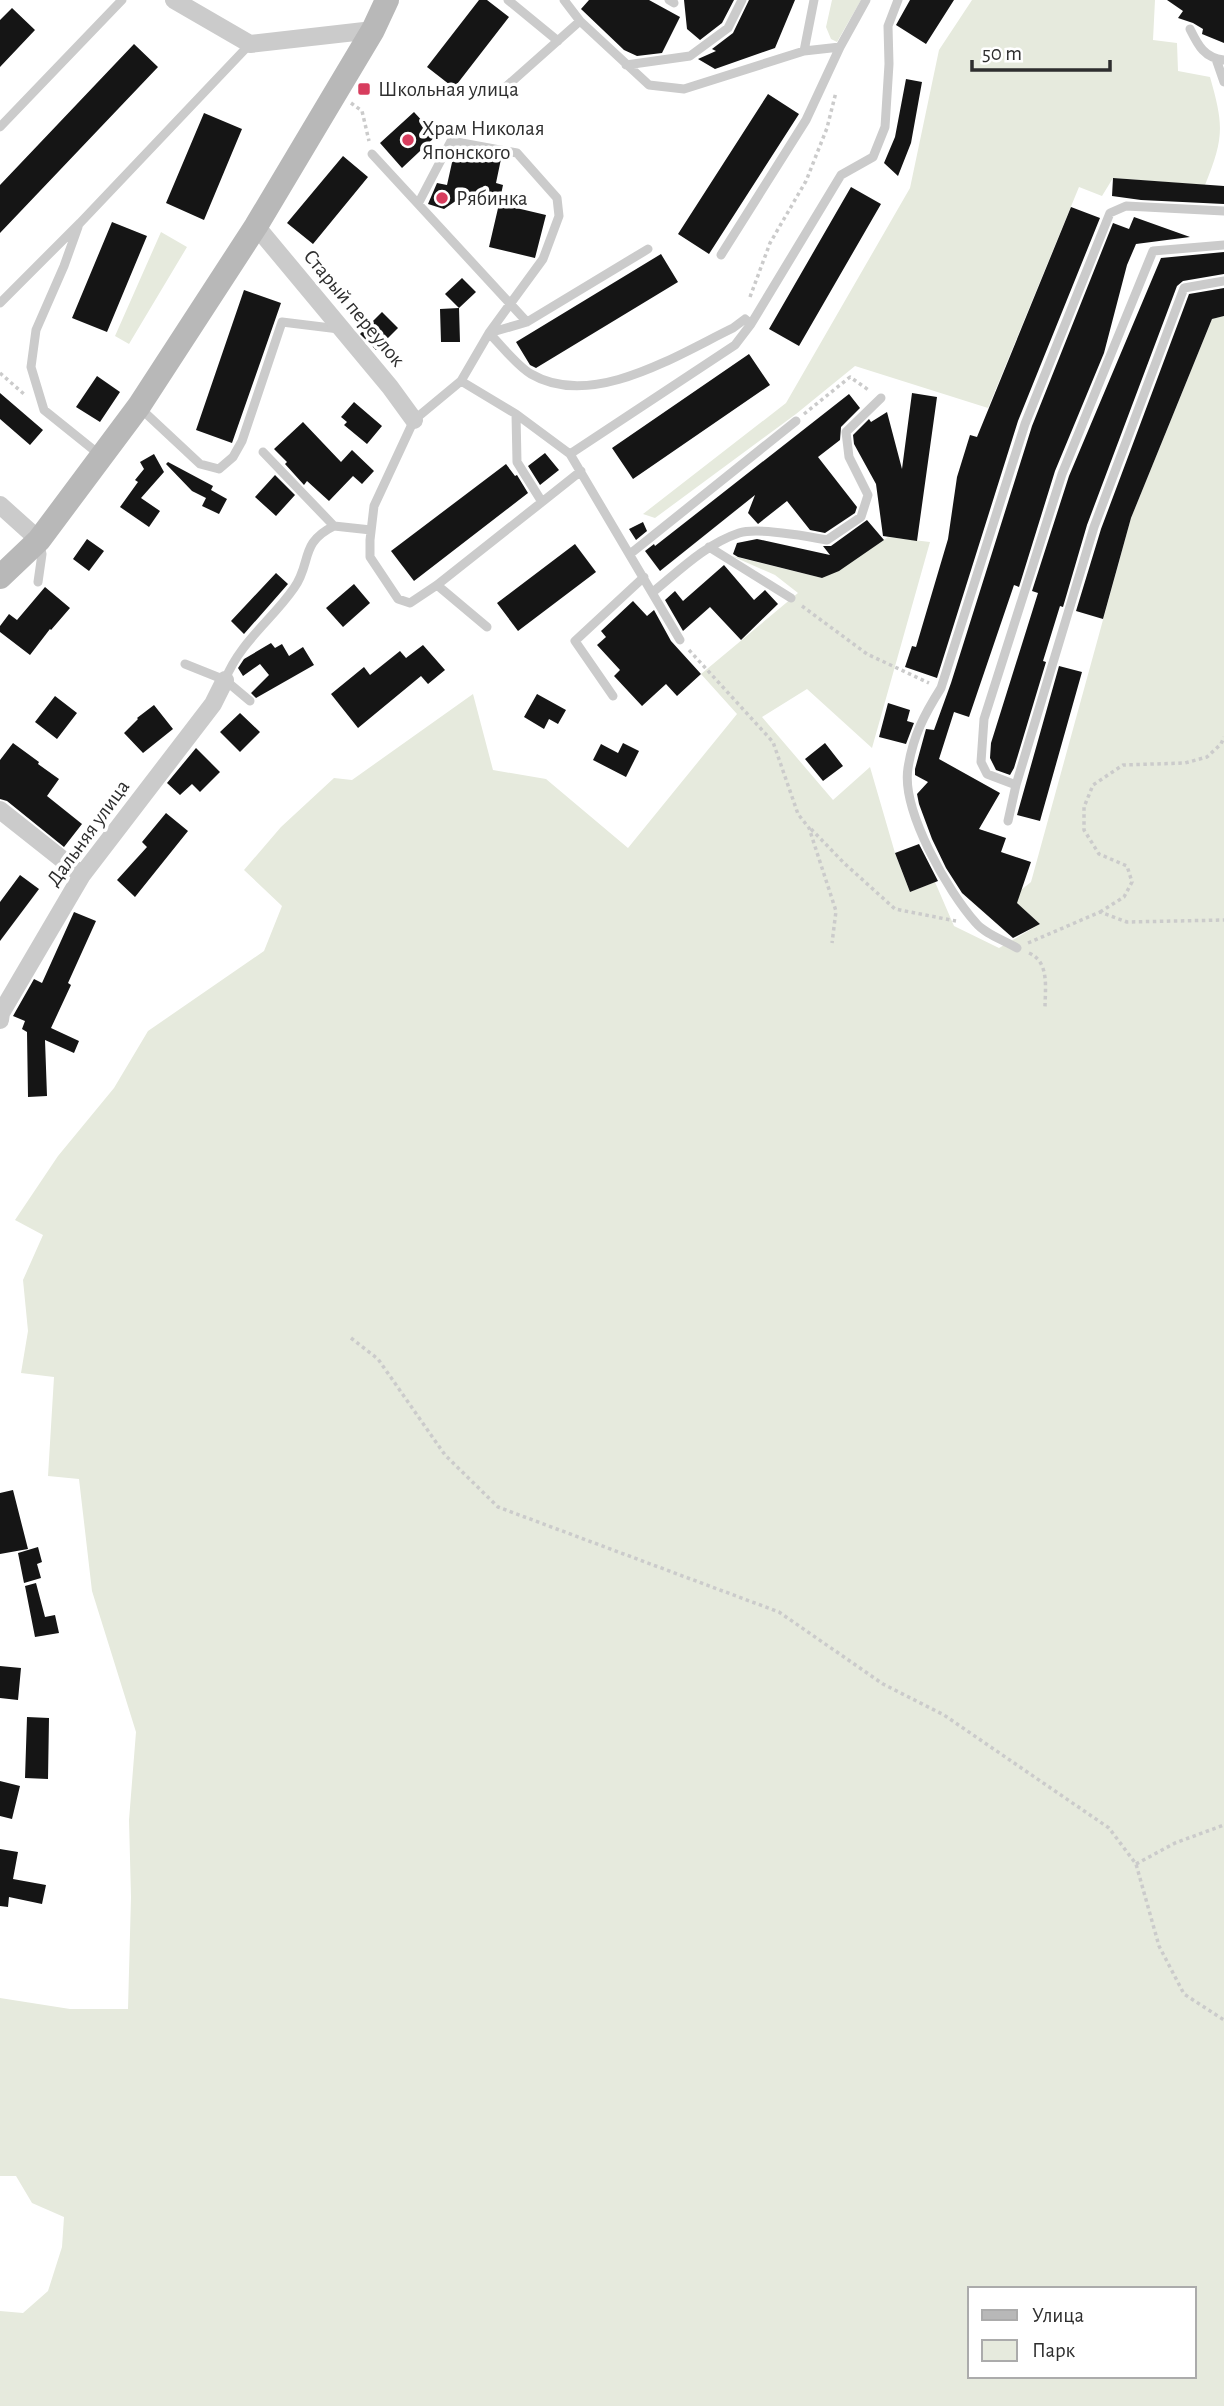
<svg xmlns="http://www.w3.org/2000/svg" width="1224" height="2406" font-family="'Alegreya Sans',sans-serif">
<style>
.green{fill:#e6eadd;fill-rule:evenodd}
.building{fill:#151515}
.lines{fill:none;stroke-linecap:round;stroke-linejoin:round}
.path{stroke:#cbcbcb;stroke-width:3.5;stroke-dasharray:3.5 3.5;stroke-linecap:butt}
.lane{stroke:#cbcbcb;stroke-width:9}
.street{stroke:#cbcbcb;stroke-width:18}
.secondary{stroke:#b8b8b8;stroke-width:24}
.poi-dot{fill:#d73d5e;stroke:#fff;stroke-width:2.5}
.labels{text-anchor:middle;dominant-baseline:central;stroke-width:7;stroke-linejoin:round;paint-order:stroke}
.poi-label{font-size:21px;fill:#2e2e2e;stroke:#fff;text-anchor:start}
.street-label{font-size:21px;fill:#2e2e2e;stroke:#fff}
</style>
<rect width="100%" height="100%" fill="#fff"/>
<!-- green -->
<path class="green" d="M832,0H861L837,42L831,39L826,27Z
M972,0H1155L1153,40L1177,43L1178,71L1210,77C1224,126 1224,138 1205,185L1113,178L1102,196L1079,187L988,408L855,366L796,414L655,518L643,514L786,403L910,188L939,50Z
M161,232L187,247L129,344L115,336Z
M1224,316V2406H0V2311L23,2313L48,2291L62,2247L64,2217L32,2203L16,2176H0V1998L70,2009H128L131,1897L129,1820L136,1732L92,1591L79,1479L48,1476L54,1377L21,1373L28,1331L23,1280L43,1235L15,1220L58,1156L114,1088L148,1031L264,951L282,906L244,870L281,827L334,778L352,780L473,694L493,770L546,779L628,848L737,714L701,674L798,593L775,575L732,556L822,578L839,570L888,537L930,542L872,748L807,689L762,717L833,800L870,767L895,853L910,892L935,882L954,926L999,948L1040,924L1011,898L1031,882L1131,518L1212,319ZM970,2289H1194V2376H970Z"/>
<!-- building -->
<path class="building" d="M479,0H487L509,17L454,88L427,67Z
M589,0H649L680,17L662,53L637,56L624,50L581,9Z
M684,0H734L722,23L700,40L687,29Z
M749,0H795L775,48L715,69L698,59L716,51L712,49L733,33Z
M910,0H954L926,44L896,25Z
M1167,0H1224V43L1202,34L1203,29L1193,23L1178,18L1183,11Z
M12,8L35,30L0,67V20Z
M134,44L158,67L0,233V185Z
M906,79L922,82L911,143L898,176L884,163L895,137Z
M768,94L799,114L709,254L678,234Z
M414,112L436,136L402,168L380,143Z
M204,113L242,129L204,220L166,203Z
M455,149L501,159L496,183L503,185L499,204L463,196L444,209L428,204L437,183L447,185Z
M343,156L368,177L313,244L287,223Z
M1113,178L1224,186V204L1141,200L1112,196Z
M851,187L881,204L799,346L769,329Z
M499,204L546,215L535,258L489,247Z
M1071,207L1100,218L1018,421L937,678L905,667L912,646L916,647L948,539L957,477L970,435L977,437Z
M1134,217L1190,237L1136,244L1127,265L1104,353L1055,471L1019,587L1014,585L969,717L954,712L939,759L1000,793L979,829L1006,838L1001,852L1031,862L1017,903L1040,924L1013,938L962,893L946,868L932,839L919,804L917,794L928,782L915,775V769L926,729L934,730L951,683L1032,426L1113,223L1129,229Z
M112,222L147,236L107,332L72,318Z
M1224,252V274L1183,281L1177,286L1087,525L1063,607L1060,606L1043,661L1046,662L1014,768L1010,775L996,770L990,758L991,743L1038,593L1032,591L1069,476L1161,258Z
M661,254L678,282L536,368L530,365L516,342Z
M462,278L476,292L459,308L445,294Z
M1224,288V316L1212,319L1131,518L1103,619L1076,611L1101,529L1189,294Z
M244,290L281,303L232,443L196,430Z
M459,308L460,342H441L440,309Z
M382,312L398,328L376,350L360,334Z
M749,354L770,385L633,479L612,448Z
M97,376L120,392L100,422L76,407Z
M0,393L43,430L30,445L0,419Z
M912,393L937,397L917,541L883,536L876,484L854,444L853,435L869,419L871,422L887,412L902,469Z
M849,394L860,408L841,427L840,440L818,457L857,507L855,513L825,533L810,530L787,501L758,524L748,513L755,495L660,571L645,551L654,544L655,546Z
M354,402L382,426L367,444L344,425L347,422L341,417Z
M303,422L341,462L352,450L374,471L362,484L353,476L329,501L307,481L304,485L285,464L287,462L274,449Z
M545,453L559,470L540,485L528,466Z
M154,454L164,472L141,498L160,511L149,527L120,507L138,482L135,480L144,469L140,462Z
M168,462L213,486L211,490L227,499L219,514L202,506L206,498L192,491L166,464Z
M506,464L515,476L517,475L528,493L414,581L391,551Z
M275,475L295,495L276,516L255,497Z
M867,520L884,540L839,571L822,578L738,557L733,554L737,543L757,539L830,555L823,546H831Z
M643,522L647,531L636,540L629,529Z
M87,539L104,551L89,571L73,559Z
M575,544L596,572L518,631L497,603Z
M724,565L754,600L765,590L778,604L741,640L710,607L683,631L665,600L675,591L683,601Z
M276,573L288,584L244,634L231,621Z
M354,584L370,603L343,627L326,608Z
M45,587L70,608L51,630L50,629L30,655L0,632V626L9,614L17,620Z
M633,601L647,616L654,610L671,641L701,674L677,696L666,684L642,706L614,676L620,670L597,645L606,637L601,631Z
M271,643L275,648L282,644L289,656L303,647L314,665L256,698L251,693L269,675L260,664L243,676L238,668L244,659Z
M423,645L445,670L428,684L421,676L358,728L331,694L364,667L370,675L400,651L406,658Z
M1059,666L1082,672L1040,821L1017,815Z
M537,694L566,710L558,724L549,719L544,729L524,717Z
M55,696L77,713L57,739L35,722Z
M888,703L910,710L907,721L914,723L906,744L879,737Z
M154,705L173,729L143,753L124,733L138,719L137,718Z
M240,713L260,732L240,752L220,732Z
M13,743L39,762L38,764L59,779L47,796L82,824L64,847L7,801L0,799V760Z
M623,743L639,751L626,777L593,760L601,744L618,753Z
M825,743L843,766L823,781L805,759Z
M196,748L220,772L200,792L192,784L180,795L167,783Z
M166,813L188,831L135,897L117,880L147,847L142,842Z
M919,844L938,881L910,892L895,853Z
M20,875L39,889L0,941V902Z
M74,912L96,921L68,983L71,985L51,1028L79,1041L74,1053L45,1040L47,1096L28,1097L27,1032L22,1029L25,1021L13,1016L34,979L42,983Z
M13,1490L28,1549L0,1554V1493Z
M38,1547L42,1562L37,1564L41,1578L24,1583L18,1553Z
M36,1583L45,1617L55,1615L59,1633L35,1637L25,1586Z
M0,1666L21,1668L18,1700L0,1698Z
M27,1717L49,1718L48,1779L25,1778Z
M0,1781L20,1786L12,1819L0,1816Z
M0,1849L18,1852L13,1879L46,1885L42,1904L9,1897L8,1907L0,1906Z"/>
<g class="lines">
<!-- path -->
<path class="path" d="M351,103L362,111L369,141
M750,297L770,243L806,181L827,128L836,92
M0,373L25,395
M804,414L850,377L870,391
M802,606L867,654L929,683
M689,650L773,742L798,814L809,828L836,911L832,943
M811,829L844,863L895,909L956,921
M1100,912L1124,897L1132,882L1127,866L1099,854L1084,830V807L1093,785L1123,765L1185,763L1207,757L1221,744L1224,737
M1028,943L1100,912L1127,922L1224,920
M1029,953C1050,962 1045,989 1045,1008
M351,1338L378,1359L445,1455L498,1507L779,1612L883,1684L944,1715L1109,1828L1136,1864L1159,1946L1184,1994L1224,2020
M1136,1864L1175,1843L1224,1825"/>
<!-- lane -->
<path class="lane" d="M508,0L558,41
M564,0L580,21L649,85L684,89L804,51L840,47
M669,0L674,3
M1190,29C1198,45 1204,58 1224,60
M804,51L814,0
M1216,59L1224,82
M626,65L690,56L728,28L742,0
M473,89L500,92L580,21
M0,127L122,0
M372,154L527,322
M418,204L451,141L517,153L557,198L559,216L543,259L489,333L461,381L414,420L374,506L370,540V557L398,599L410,603L437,585L542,502L517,462L516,414L461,381
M78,227L64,266L36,330L31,367L44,410L100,455
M648,249L527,322L489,333C501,345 517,366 531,374C592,410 677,355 733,328L745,319L751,324
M721,255L806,120L840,47L866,0
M0,303L80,223L250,44
M140,408L200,464L219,469L233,457L242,441L282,322L339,329
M516,414L570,454L680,640
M263,452L334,526L371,530
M570,454L735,345L751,324L841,175L873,157L885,127L889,64L888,26L898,0
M542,502L581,471
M709,547L791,598
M630,554L796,421
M38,582L42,554L40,545
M437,585L487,627
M653,592C680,570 706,544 739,533C758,527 806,536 827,540L861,517L868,495L849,457L846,432L881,398
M185,664L225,680L250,701
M225,680C240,642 272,620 294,588C312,563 299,543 334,526
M613,696L575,641L644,577
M1016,785L1094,527L1184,288L1224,281
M1008,821L1016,785L987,774L981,762L984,719L1062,474L1153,251L1224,245
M1017,948C1004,940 985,934 976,923C948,892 901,810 908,768C913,736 924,715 941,688L1025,424L1110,213L1126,206L1224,211"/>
<!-- street -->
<path class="street" d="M174,0L250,44L373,30
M256,226L390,387L414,420
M0,505L39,540
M0,810L82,875
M0,1020L1,1013L82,875L213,704L225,680"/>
<!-- secondary -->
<path class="secondary" d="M0,577L39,540L139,406L256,226L373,30L387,0"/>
</g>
<!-- markers -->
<g class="poi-dot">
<rect x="357" y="82" width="14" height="14" rx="3.5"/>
<circle cx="408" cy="140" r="7"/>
<circle cx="442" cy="198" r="7"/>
</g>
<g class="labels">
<!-- poi labels -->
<g class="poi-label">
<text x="378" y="89">Школьная улица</text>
<text x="422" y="128">Храм Николая<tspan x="422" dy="24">Японского</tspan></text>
<text x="456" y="198">Рябинка</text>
</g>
<!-- street labels -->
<g class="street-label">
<text transform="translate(354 308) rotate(50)">Старый переулок</text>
<text transform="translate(88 833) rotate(-54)">Дальняя улица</text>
</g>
</g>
<!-- legend -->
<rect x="968" y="2287" width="228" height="91" fill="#ffffff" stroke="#ababab" stroke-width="2"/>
<rect x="982" y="2310" width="35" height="10" fill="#b8b8b8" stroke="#ababab" stroke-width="2"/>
<text x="1032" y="2322" font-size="21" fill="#2e2e2e">Улица</text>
<rect x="982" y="2340" width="35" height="21" fill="#e6eadd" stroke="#ababab" stroke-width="2"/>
<text x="1032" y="2357" font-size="21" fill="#2e2e2e">Парк</text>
<!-- scale -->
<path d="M972 60v10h138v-10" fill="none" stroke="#2e2e2e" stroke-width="3.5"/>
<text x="982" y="60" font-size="21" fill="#2e2e2e" stroke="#ffffff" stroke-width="5" paint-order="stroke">50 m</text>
</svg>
